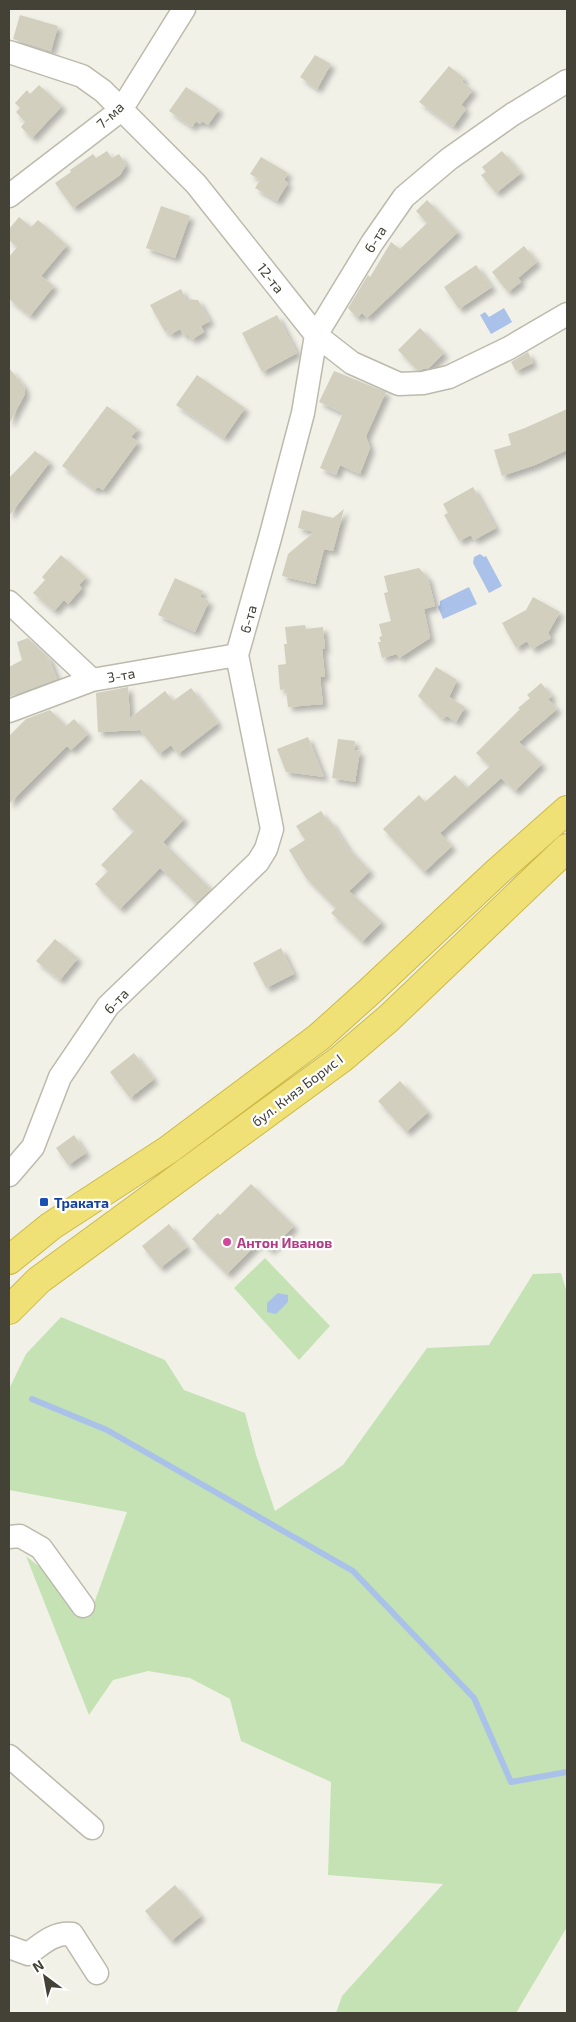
<svg xmlns="http://www.w3.org/2000/svg" width="576" height="2022" font-family="'Exo 2',sans-serif">
<style>
.green{fill:#c4e2b4}
.water{fill:#aac1e9}
.lines{fill:none;stroke-linecap:round;stroke-linejoin:round}
.stream{stroke:#aac1e9;stroke-width:6}
.building{fill:#d2cfbe;filter:url(#shadow)}
.street-casing{stroke:#bcbaab;stroke-width:25}
.highway-casing{stroke:#cdb946;stroke-width:30}
.street{stroke:#fff;stroke-width:22}
.highway{stroke:#efe176;stroke-width:28}
.transit-dot{fill:#1a4fb4;stroke:#fff;stroke-width:2}
.hotel-dot{fill:#d1479c;stroke:#fff;stroke-width:2}
.labels{text-anchor:middle;dominant-baseline:central;stroke-width:4.5;stroke-linejoin:round;paint-order:stroke}
.street-label{font-size:14px;fill:#444237;stroke:#fff}
.transit-label{font-size:14px;font-weight:bold;fill:#164399;stroke:#fff;text-anchor:start}
.hotel-label{font-size:14px;font-weight:bold;fill:#b23c85;stroke:#fff;text-anchor:start}
</style>
<defs>
<filter id="shadow"><feDropShadow dx="4.5" dy="4.5" stdDeviation="2.5" flood-color="#0004"/></filter>
</defs>
<rect width="100%" height="100%" fill="#f2f1e8"/>
<!-- green -->
<path class="green" d="M265,1258L330,1326L299,1360L234,1288Z
M561,1273L567,1293V1927L516,2013H336L342,1996L443,1884L328,1875L331,1782L241,1741L230,1699L190,1678L148,1671L113,1680L89,1715L26,1556L92,1609L127,1512L9,1490V1389L26,1354L61,1317L165,1360L184,1390L245,1413L256,1455L275,1511L343,1465L427,1348L489,1345L533,1274Z"/>
<!-- water -->
<path class="water" d="M504,308L512,322L491,334L480,315L485,312L489,317Z
M480,554L484,557L486,556L502,586L489,593L473,563L474,557Z
M469,587L477,604L443,619L438,607L440,605V601Z
M278,1293L288,1295V1302L276,1314L267,1312V1303Z"/>
<g class="lines">
<!-- stream -->
<path class="stream" d="M32,1399L107,1430L353,1571L474,1698L511,1782L567,1772"/>
</g>
<!-- building -->
<path class="building" d="M20,15L58,26L51,51L13,39Z
M315,55L331,64L317,89L300,77Z
M449,66L464,78L462,82L473,90L461,105L466,109L453,127L419,102Z
M39,85L62,106L32,138L21,127L25,122L16,112L20,108L15,103L27,90L30,94Z
M186,87L219,109L208,125L202,121L200,124L196,121L192,127L169,111Z
M107,151L112,158L119,154L126,165L120,175L73,208L55,183L71,172L70,170L93,154L96,158Z
M502,151L521,173L496,193L481,175L486,172L482,167Z
M261,157L288,173L284,180L288,183L277,201L255,188L260,180L250,174Z
M427,200L458,232L367,318L362,313L357,318L348,308L368,275L370,277L391,242L400,249L427,223L416,211Z
M161,206L190,216L175,258L146,248Z
M19,217L31,227L38,220L67,245L41,276L54,286L30,316L9,299V257L17,247L9,240V229Z
M524,246L537,262L518,278L521,282L508,292L492,272Z
M476,265L492,287L459,309L444,287Z
M181,289L186,299L198,300L210,321L201,326L204,332L191,340L188,334L184,336L180,329L170,335L168,331L165,332L150,305Z
M277,315L297,353L262,372L242,333Z
M420,328L444,353L429,368L417,370L398,350Z
M528,352L533,363L516,371L511,362Z
M9,368L24,386L25,394L9,424Z
M334,371L386,392L366,436L370,448L360,474L340,465L336,475L320,468L343,413L319,402Z
M197,375L245,408L224,438L176,405Z
M107,406L138,429L131,437L138,442L103,490L98,487L95,490L62,466Z
M567,409V450L535,465L502,476L494,450L511,445L508,434L525,428Z
M35,451L50,462L9,516V478Z
M473,487L496,528L474,540L471,535L459,541L444,515L448,513L443,504Z
M344,509L333,551L324,549L315,584L282,576L288,554L314,532L298,528L302,510L333,518Z
M61,555L86,577L79,585L82,588L68,604L64,600L54,611L33,593L45,580L42,577Z
M419,568L428,578L435,606L424,609L430,638L399,658L397,654L382,658L378,642H381L379,637L382,636L379,624L391,621L384,593L388,592L384,576Z
M175,578L203,591L200,597L209,601L195,632L158,615Z
M533,597L560,612L548,633L551,638L532,649L527,641L516,648L502,623L526,610Z
M305,625L306,629L323,627L325,649H322L325,677H320L323,704L288,707L286,689L280,690L278,665L286,664L284,644H287L285,627Z
M28,638L49,658L57,679L9,697V667L22,660L17,642Z
M436,667L457,680L449,697L465,707L456,722L447,716L442,719L418,696Z
M541,683L552,696L548,699L557,709L519,742L542,764L515,791L501,778L440,833L452,846L424,872L383,829L419,795L425,802L455,775L467,788L490,766L476,753L520,709L518,708L530,698L527,695Z
M128,687L130,718L165,691L173,701L191,688L218,723L178,754L171,745L159,754L140,730L98,732L96,693Z
M50,710L66,726L74,719L88,734L71,750L67,746L9,804V736L26,719Z
M308,737L324,777L286,772L277,749Z
M338,739L355,741L354,750L360,751L355,782L332,778Z
M141,779L184,819L163,842L211,889L196,903L160,868L120,909L95,884L108,871L101,865L134,831L112,809Z
M321,811L328,822L330,820L348,848L370,871L349,891L382,922L362,942L331,913L336,908L306,878L289,850L305,840L296,826Z
M55,939L78,958L60,980L36,961Z
M281,948L294,974L266,988L253,963Z
M134,1053L154,1079L130,1098L110,1072Z
M400,1081L428,1112L406,1132L378,1101Z
M74,1135L86,1153L68,1165L56,1148Z
M251,1184L294,1226L270,1250L260,1241L227,1274L192,1239L218,1213L220,1215Z
M169,1224L187,1247L160,1268L142,1246Z
M175,1885L201,1916L171,1941L145,1911Z"/>
<g class="lines">
<defs>
<path id="street" d="M9,52L82,76L103,91L196,184L316,335L352,363L399,384L423,383L449,377L509,348L567,314
M9,196L121,110L184,9
M9,602L92,680
M9,711L92,680L237,655
M9,1175L33,1147L60,1077L108,1006L258,862L266,849L272,829L237,655L270,538L303,413L316,335L372,243L404,197L449,159L513,114L567,81
M9,1537L20,1536L41,1548L83,1606
M9,1756L92,1828
M9,1947L28,1954C42,1944 54,1932 72,1934L97,1973"/>
<path id="highway" d="M9,1260L51,1226L168,1150L319,1037L369,992L497,872L567,810
M9,1310L39,1280L341,1059L389,1018L567,848"/>
</defs>
<!-- street casing -->
<use href="#street" class="street-casing"/>
<!-- highway casing -->
<use href="#highway" class="highway-casing"/>
<!-- street -->
<use href="#street" class="street"/>
<!-- highway -->
<use href="#highway" class="highway"/>
</g>
<!-- markers -->
<rect class="transit-dot" x="39" y="1197" width="10" height="10" rx="2.5"/>
<circle class="hotel-dot" cx="227" cy="1242" r="5"/>
<g class="labels">
<!-- street labels -->
<g class="street-label">
<text transform="translate(110 115) rotate(-43)">7-ма</text>
<text transform="translate(375 239) rotate(-57)">6-та</text>
<text transform="translate(271 278) rotate(52)">12-та</text>
<text transform="translate(248 619) rotate(-74)">6-та</text>
<text transform="translate(121 675) rotate(-10)">3-та</text>
<text transform="translate(116 1001) rotate(-47)">6-та</text>
<text transform="translate(297 1090) rotate(-37)">бул. Княз Борис I</text>
</g>
<!-- transit labels -->
<g class="transit-label">
<text x="54" y="1202">Траката</text>
</g>
<!-- hotel labels -->
<g class="hotel-label">
<text x="237" y="1242">Антон Иванов</text>
</g>
</g>
<!-- border -->
<rect width="576" height="2022" fill="none" stroke="#444237" stroke-width="20"/>
<!-- north arrow -->
<g transform="translate(45 1977) rotate(328)" stroke="#ffffff" stroke-width="4" paint-order="stroke">
<path d="M0-4L9 19L0 12L-9 19Z" fill="#444237"/>
<text y="-8" font-size="14" font-weight="bold" text-anchor="middle" fill="#444237">N</text>
</g>
</svg>
